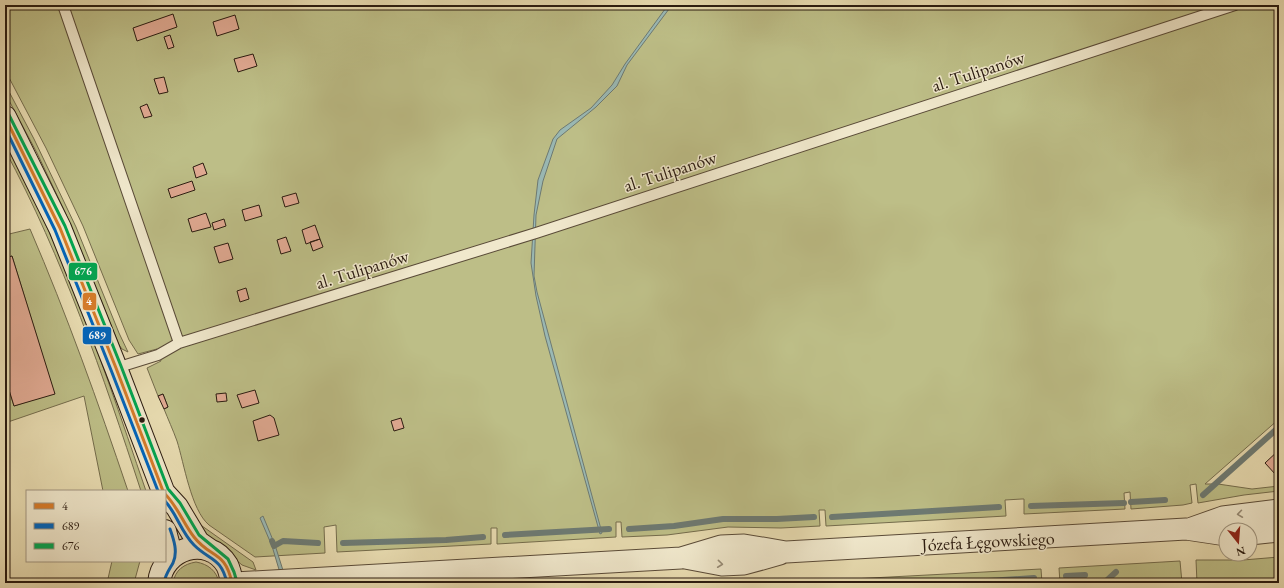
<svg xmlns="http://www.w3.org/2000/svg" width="1284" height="588" font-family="'EB Garamond',serif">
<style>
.green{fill:#bdbe87;stroke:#746c4c}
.water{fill:#9ab9b5;stroke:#6d7a73}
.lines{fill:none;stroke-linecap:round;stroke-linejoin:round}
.stream{stroke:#6d7a73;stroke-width:6}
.building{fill:#e1aa93;stroke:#2a1b10}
.lane-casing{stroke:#5a4b38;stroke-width:12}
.street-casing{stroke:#5a4b38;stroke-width:23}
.secondary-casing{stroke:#2a1b10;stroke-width:24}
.lane{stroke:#f0e8cc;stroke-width:10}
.street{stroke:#f0e8cc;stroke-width:21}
.secondary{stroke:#f0e8cc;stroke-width:22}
.bus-1-casing{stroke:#f0e8cc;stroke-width:6}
.bus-2-casing{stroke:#f0e8cc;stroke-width:6}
.bus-3-casing{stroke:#f0e8cc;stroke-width:6}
.bus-1{stroke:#d77c2a;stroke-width:3}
.bus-2{stroke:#0065bd;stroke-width:3}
.bus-3{stroke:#00a651;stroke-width:3}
.oneway{stroke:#978c77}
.bus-dot{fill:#2a1b10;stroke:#f0e8cc;stroke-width:1.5}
.labels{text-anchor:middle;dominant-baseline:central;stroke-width:3;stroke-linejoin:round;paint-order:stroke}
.street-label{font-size:18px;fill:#2a1b10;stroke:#f0e8cc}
.line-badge{stroke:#f0e8cc;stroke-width:1.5}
.badge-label{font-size:11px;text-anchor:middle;font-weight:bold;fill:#fff}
</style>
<rect width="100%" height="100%" fill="#e8dcb1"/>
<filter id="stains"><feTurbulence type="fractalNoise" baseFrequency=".005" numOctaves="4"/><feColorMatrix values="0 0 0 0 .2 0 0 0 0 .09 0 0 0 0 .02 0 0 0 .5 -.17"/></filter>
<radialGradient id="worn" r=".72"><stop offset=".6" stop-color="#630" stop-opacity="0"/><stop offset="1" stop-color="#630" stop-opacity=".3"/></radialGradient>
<!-- green -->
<path class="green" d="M5,5H1279V419L1205,484H1218L1252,489L1279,486V491L1244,495L1198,503L1196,484L1190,485L1192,503L1183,505L1131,509L1130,492L1124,493L1125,509L1024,514V499H1022L1005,500L1006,516L826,526L825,510H819L820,526L781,528L728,527L667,535L622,537L621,522H616V537L497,544V528H491V544L337,552L336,525L324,527L325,553L255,557L209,525C191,510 184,463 177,441C173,430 168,419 164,409L168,407L163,394L158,396L147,368L161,361L157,349L138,354L129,340L83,226L46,148L5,70Z
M5,84L34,139L76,227L119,333L128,352L122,349L119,345L65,212L37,153L5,93Z
M5,141C27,185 49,229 68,275C97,346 121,418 146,491H141C103,375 63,258 5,150Z
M30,229C67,315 98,402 128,491H103L84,396L5,423V377L14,406L54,393L12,256L5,258V235Z
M195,521L253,562L256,570L242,565L225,550L211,542Z
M1279,557V583H1197L1196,560H1243Z
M112,561H140L134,583H107Z
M1180,561L1182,583H1060L1059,568Z
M196,562C208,564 217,571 219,583H173C175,570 184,564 196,562Z
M1041,569L1042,583H852V579Z"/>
<!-- water -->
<path class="water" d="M668,5H672L627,65L617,86L596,107L557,139L543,181L536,215L534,276L537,292L602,533L600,534L545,336L536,296L531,263L534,215L538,180L553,139L560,130L591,108L612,85L625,64Z
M263,516L275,545L287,583H283L272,546L260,518Z"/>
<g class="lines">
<!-- stream -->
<path class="stream" d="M1203,495L1279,427
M1131,502L1165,500
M1031,506L1124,503
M832,517L999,507
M629,529L674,526L723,519H777L814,517
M505,535L609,529
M272,541L274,546L283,541L318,543
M343,543L446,540L483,537
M1066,576L1085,575
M957,583L1034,578
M1104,583L1116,572"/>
</g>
<!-- building -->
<path class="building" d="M173,14L177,27L137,41L133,28Z
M235,15L239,29L217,36L213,22Z
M170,35L174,47L168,49L164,37Z
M253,54L257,66L238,72L234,59Z
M164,77L168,92L159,94L154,79Z
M147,104L152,116L144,118L140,107Z
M203,163L207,174L196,178L193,167Z
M192,181L195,190L171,198L168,189Z
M296,193L299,203L285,207L282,197Z
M259,205L262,216L245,221L242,210Z
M206,213L211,227L192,232L188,219Z
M224,219L226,226L214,230L212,223Z
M315,225L320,239L306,244L302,230Z
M286,237L291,251L281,254L277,240Z
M320,239L323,247L313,251L310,242Z
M228,243L233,259L219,263L214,247Z
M12,256L55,394L14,406L5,377V258Z
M246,288L249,299L240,302L237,291Z
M255,390L259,403L242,408L237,395Z
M226,393L227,401L217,402L216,394Z
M163,394L168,407L164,409L158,396Z
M270,415L274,418L279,435L258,441L253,421Z
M401,418L404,428L394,431L391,421Z
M1279,450V475H1276L1265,463Z"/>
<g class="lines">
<defs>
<path id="lane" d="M63,5L179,343
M116,368L158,355L179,343L536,233L1235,5"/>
<path id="street" d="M1192,528L1223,517L1279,510
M1250,534L1279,531
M685,558L722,565L744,564L780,554
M235,583L681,558L721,546L744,545L786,552L1186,529L1226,535"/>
<path id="secondary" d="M5,117L60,228L116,368L163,491
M165,494L177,507L198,542L211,551
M165,531L170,550L169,558
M159,583C162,548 208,534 227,565C230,571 231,577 232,583"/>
</defs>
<!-- lane casing -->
<use href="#lane" class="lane-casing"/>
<!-- street casing -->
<use href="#street" class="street-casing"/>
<!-- secondary casing -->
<use href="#secondary" class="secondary-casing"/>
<!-- lane -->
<use href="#lane" class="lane"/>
<!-- street -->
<use href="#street" class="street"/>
<!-- secondary -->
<use href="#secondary" class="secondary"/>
<defs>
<path id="bus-1" d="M5,117L60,228L116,368L163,491
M165,494C178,507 183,523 194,537C211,559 225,550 232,583"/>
<path id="bus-2" d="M5,128L55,230L111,370L158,491
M165,501C177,514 181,532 194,545C210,561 221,557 227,583
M164,583C165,575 169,570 173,563C178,552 174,540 170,529"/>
<path id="bus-3" d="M9,115L65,226L121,366L168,489
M169,490L180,503L199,535L228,559L234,572L237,582"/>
</defs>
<!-- bus-1 casing -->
<use href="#bus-1" class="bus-1-casing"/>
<!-- bus-2 casing -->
<use href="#bus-2" class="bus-2-casing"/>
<!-- bus-3 casing -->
<use href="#bus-3" class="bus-3-casing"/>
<!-- bus-1 -->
<use href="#bus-1" class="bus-1"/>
<!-- bus-2 -->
<use href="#bus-2" class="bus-2"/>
<!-- bus-3 -->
<use href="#bus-3" class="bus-3"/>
</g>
<!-- one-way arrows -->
<defs><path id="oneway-chevron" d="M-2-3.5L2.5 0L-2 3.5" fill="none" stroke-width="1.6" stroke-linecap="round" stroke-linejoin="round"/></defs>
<g class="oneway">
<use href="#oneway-chevron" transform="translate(1240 514) rotate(172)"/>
<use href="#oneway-chevron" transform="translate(720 564) rotate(6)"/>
</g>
<!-- markers -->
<circle class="bus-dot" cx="142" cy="420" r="3.5"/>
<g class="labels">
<!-- street labels -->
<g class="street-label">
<text transform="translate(978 71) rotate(-18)">al. Tulipanów</text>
<text transform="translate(670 171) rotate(-18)">al. Tulipanów</text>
<text transform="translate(362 269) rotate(-17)">al. Tulipanów</text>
<text transform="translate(988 541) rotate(-3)">Józefa Łęgowskiego</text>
</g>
</g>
<g class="line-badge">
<rect x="68" y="262" width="30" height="19" rx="4" fill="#00a651"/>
<rect x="82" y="292" width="15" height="19" rx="4" fill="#d77c2a"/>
<rect x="82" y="326" width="30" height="19" rx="4" fill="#0065bd"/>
</g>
<g class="badge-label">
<text x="83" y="275">676</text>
<text x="89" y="305">4</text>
<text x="97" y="339">689</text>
</g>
<!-- margin -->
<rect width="1284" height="588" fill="none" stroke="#e8dcb1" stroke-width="20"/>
<rect x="6" y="6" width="1272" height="576" fill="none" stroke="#2a1b10" stroke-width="2"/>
<rect x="10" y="10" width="1264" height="568" fill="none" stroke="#2a1b10"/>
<!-- legend -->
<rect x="26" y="490" width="140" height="72" fill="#f0e8cc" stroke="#a19681"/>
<rect x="34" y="503" width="20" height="6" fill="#d77c2a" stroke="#a19681"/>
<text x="62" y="510" font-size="12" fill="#2a1b10">4</text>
<rect x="34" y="523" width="20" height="6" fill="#0065bd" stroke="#a19681"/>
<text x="62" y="530" font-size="12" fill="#2a1b10">689</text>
<rect x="34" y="543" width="20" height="6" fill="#00a651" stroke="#a19681"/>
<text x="62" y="550" font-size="12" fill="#2a1b10">676</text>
<!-- north arrow -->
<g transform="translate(1238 542) rotate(163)"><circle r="19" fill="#f0e8cc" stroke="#a19681"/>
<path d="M0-3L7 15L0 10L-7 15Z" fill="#8f2418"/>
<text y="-6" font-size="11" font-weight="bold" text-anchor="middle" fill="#2a1b10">N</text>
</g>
<rect width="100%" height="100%" filter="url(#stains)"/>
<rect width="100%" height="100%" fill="url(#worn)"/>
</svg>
